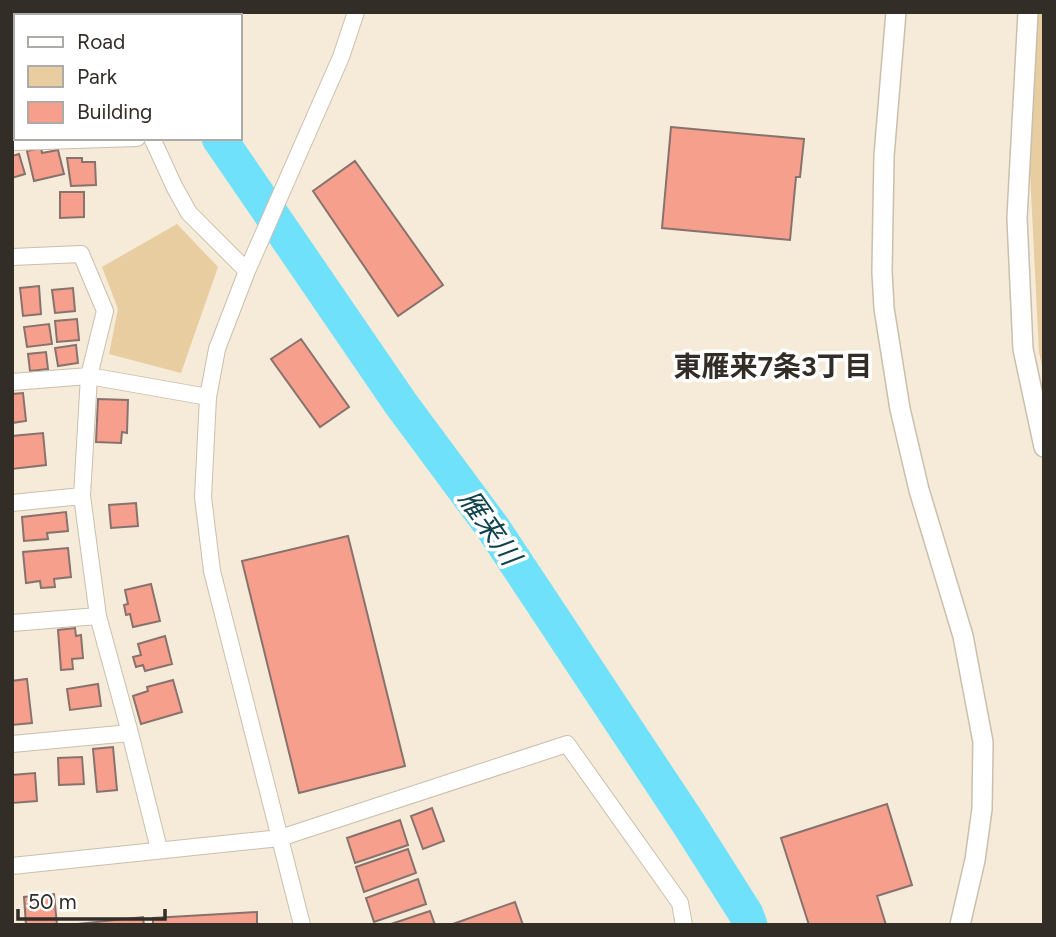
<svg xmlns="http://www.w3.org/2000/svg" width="1056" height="937" font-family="Figtree,'Noto Sans JP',sans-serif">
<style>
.green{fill:#e7cda0}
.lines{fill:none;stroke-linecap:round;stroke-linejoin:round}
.river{stroke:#70e1fa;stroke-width:35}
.building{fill:#f69f8d;stroke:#88726e;stroke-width:2}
.minor-casing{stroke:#c9bfad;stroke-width:18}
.tertiary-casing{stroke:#c9bfad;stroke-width:22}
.minor{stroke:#fff;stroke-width:16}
.tertiary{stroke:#fff;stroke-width:19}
.labels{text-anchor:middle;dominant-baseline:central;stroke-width:7;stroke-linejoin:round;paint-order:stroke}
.neighbourhood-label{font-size:28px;font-weight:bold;fill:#322d26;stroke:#fff}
.water-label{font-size:28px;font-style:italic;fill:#0f434d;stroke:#fff}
</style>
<rect width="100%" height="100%" fill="#f6ebd8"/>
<!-- green -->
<path class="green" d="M1038,12H1044V376L1039,352L1029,153Z
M177,224L218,267L181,373L109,354L118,309L102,267Z"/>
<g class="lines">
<!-- river -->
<path class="river" d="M131,12L134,16
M219,138L401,404L493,528L689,824L746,914L750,925"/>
</g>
<!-- building -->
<path class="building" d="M671,127L804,139L800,177H796L790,240L662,228Z
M41,148L42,153L58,150L64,174L34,181L27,151Z
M19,154L25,174L12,178V156Z
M67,158H82V162H95L96,185L71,186Z
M355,161L443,285L398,316L313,191Z
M60,192H84V217L60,218Z
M39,286L41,314L23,316L20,288Z
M73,288L75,311L55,313L52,290Z
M77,319L79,340L57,342L55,321Z
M49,324L52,344L27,347L24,327Z
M301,339L349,407L320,427L271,359Z
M76,345L78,363L58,366L55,348Z
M46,352L48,369L30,371L28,354Z
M23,393L26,421L12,423V394Z
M98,399L128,400L127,433L122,432L121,443L96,442Z
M43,433L46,465L12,469V436Z
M136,503L138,526L111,528L109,505Z
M66,512L68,531L47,533L48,539L24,541L22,517Z
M348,536L405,766L299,793L242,561Z
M68,548L71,577L54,579L55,587L41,588L40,581L26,583L23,552Z
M151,584L160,621L133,627L130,614L126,615L124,605L128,604L125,590Z
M75,628L76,636L81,635L83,658L72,659L73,669L61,670L58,630Z
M165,636L172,664L145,671L143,665L136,667L133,657L141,655L138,644Z
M27,679L32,723L12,725V681Z
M173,680L182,712L141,724L133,696L148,691L147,687Z
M98,684L101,706L70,710L67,689Z
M113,747L117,790L97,792L93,749Z
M82,757L84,784L59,785L58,758Z
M35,773L37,801L12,803V775Z
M887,804L912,885L877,896L886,925H809L781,838Z
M432,808L444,841L423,849L411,816Z
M400,820L408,845L355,863L347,838Z
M408,849L416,873L364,892L356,867Z
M418,879L426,904L374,922L366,898Z
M54,894L57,925H26L24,897Z
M515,902L523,925H450Z
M430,911L435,925H388Z
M257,912V925H153V918Z
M143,917L144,925H68Z"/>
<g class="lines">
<defs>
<path id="minor" d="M12,69L16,80
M152,138L175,188L189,213L247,271
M12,142L137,138
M12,257L81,254L105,311L89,376L82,496L98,616L130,733L159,849
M12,382L89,376L208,397
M12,503L82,496
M12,623L98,616
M12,744L130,733
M12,866L280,838L567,744L680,903L684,925
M302,925L212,571L203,497L208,397L217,349L247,271L341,57L356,12"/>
<path id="tertiary" d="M896,12L884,156L882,272L884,308L900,409L919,490L963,636L983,742L982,809L975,860L960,925
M1028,12L1017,218L1023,349L1044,447"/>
</defs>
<!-- minor casing -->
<use href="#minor" class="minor-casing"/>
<!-- tertiary casing -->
<use href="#tertiary" class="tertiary-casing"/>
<!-- minor -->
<use href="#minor" class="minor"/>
<!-- tertiary -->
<use href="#tertiary" class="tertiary"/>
</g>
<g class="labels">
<!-- neighbourhood labels -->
<g class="neighbourhood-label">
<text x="773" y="366">東雁来7条3丁目</text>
</g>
<!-- water labels -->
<g class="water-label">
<text transform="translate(490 527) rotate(55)">雁来川</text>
</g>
</g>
<!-- border -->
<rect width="1056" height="937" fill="none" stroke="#322d26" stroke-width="28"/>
<!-- legend -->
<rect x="14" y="14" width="228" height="126" fill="#ffffff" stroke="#adaba8" stroke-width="2"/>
<rect x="28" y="37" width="35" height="10" fill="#ffffff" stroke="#adaba8" stroke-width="2"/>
<text x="77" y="49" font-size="21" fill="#322d26">Road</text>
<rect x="28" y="66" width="35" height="21" fill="#e7cda0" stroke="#adaba8" stroke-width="2"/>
<text x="77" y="84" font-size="21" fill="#322d26">Park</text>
<rect x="28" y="102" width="35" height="21" fill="#f69f8d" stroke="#adaba8" stroke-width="2"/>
<text x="77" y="119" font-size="21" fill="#322d26">Building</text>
<!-- scale -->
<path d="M18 909v10h147v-10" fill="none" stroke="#322d26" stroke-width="3.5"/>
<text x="28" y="909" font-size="21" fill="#322d26" stroke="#ffffff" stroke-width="5" paint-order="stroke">50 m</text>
</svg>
